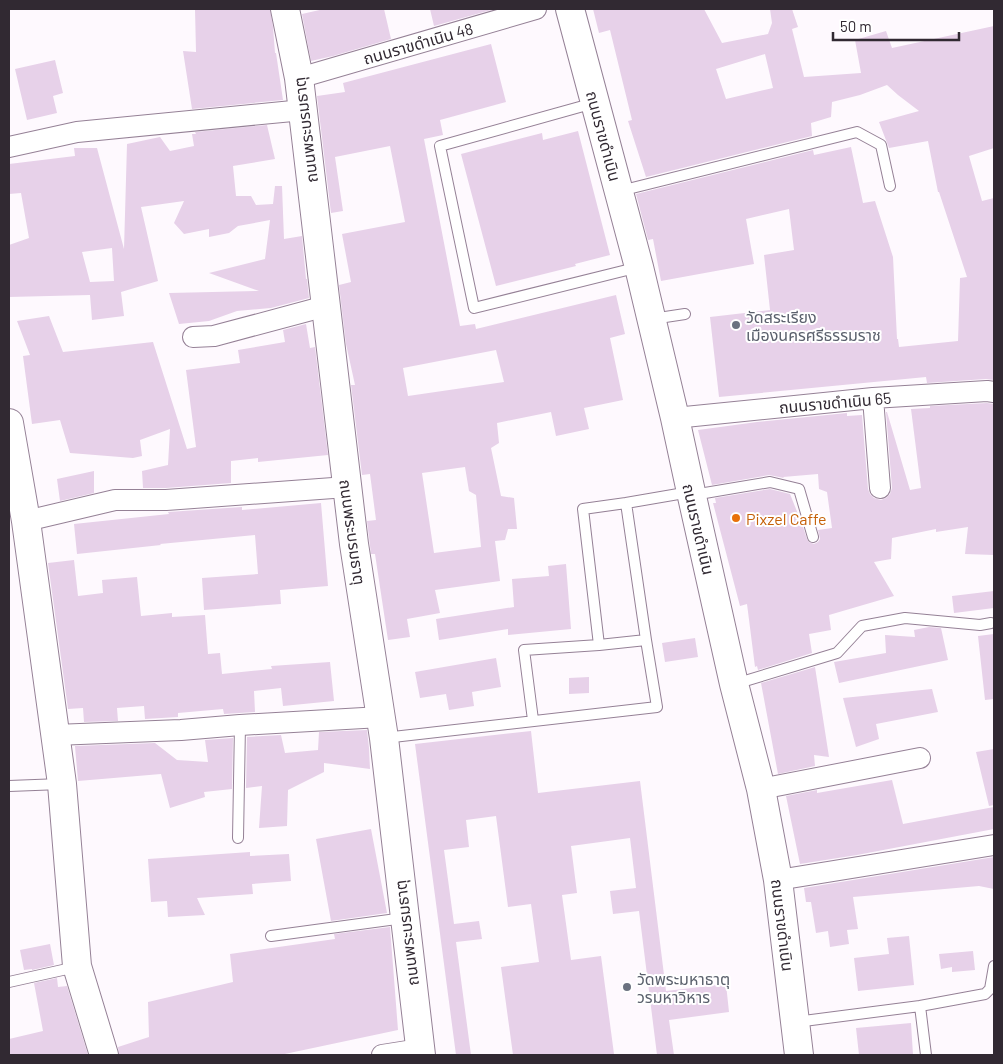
<svg xmlns="http://www.w3.org/2000/svg" width="1003" height="1064" font-family="Barlow,'Noto Sans Thai',sans-serif">
<style>
.building{fill:#e7d1e9;fill-rule:evenodd}
.lines{fill:none;stroke-linecap:round;stroke-linejoin:round}
.lane-casing{stroke:#958196;stroke-width:12}
.street-casing{stroke:#958196;stroke-width:22}
.secondary-casing{stroke:#958196;stroke-width:30}
.lane{stroke:#fff;stroke-width:10}
.street{stroke:#fff;stroke-width:20}
.secondary{stroke:#fff;stroke-width:28}
.worship-dot{fill:#6b7280;stroke:#fff;stroke-width:2}
.food-dot{fill:#e8710a;stroke:#fff;stroke-width:2}
.labels{text-anchor:middle;dominant-baseline:central;stroke-width:4;stroke-linejoin:round;paint-order:stroke}
.street-label{font-size:16px;fill:#312932;stroke:#fff}
.worship-label{font-size:16px;fill:#5b616d;stroke:#fff;text-anchor:start}
.food-label{font-size:16px;fill:#c56008;stroke:#fff;text-anchor:start}
</style>
<rect width="100%" height="100%" fill="#fef9fe"/>
<!-- building -->
<path class="building" d="M195,9H270L273,27L275,53H276L283,100L192,109L183,51L196,52Z
M324,9H384L391,39L333,56L311,61L302,14Z
M430,9H491V10L434,26Z
M593,9H704L722,43L768,34L772,23L770,9H792L798,27L792,29L804,77L861,73L855,40L886,31L892,48L994,26V148L969,156L982,201L994,198V380L986,379L927,383L926,377L719,397L710,317L770,310L764,255L794,250L789,209L746,219L754,264L661,281L653,239L648,240L636,194L813,150L814,155L851,147L863,203L875,201L893,257L897,339H898L899,347L958,341L960,278L967,277L939,192H938L928,141L889,148L879,122L919,111L898,95L887,85L860,95L832,102L831,117L811,123L812,136L646,177L628,121L632,120L610,30L599,33ZM765,54L773,88L726,99L716,69Z
M491,44L506,102L440,120L443,135L424,139L460,326L475,324L476,329L616,295L625,334L610,338L623,400L584,408L589,429L556,436L551,412L497,423L499,443L491,448L501,496L514,498L517,529H508L505,540L495,541L500,581L435,590L440,613L407,619L410,637L388,640L375,554H371L367,521L376,520L370,474L362,475L351,385H355L346,344L339,285L351,282L342,234L405,222L390,146L335,157L343,211L331,213L317,96L345,92L343,83ZM496,350L504,382L408,396L403,368ZM465,467L469,491L476,495L481,547L434,553L422,473Z
M55,60L63,93L53,96L57,113L27,120L15,69Z
M267,125L275,159L233,166L236,196H251L256,205L273,204L275,186H282L284,239L302,236L306,279H307L309,298L271,308L237,311L209,321L179,324L169,293L259,291L209,273L265,259L270,220L238,226L229,233L209,237V229L184,234L174,223L184,201L141,207L158,281L121,292L124,316L92,320L90,295L9,297V245L29,238L21,193L9,194V164L75,156L74,148H97L124,249L127,144L160,137L170,151L194,146L192,134H196L195,132ZM112,248L114,281L90,282L82,252Z
M578,131L610,255L575,264L576,266L496,286L461,154L542,133L543,140Z
M49,316L63,352L153,342L187,449L196,447L186,370L240,363L238,350L285,342L283,330L306,324L310,348L315,347L328,455L258,462V458L231,461V483L166,488H143L142,471L168,465L170,429L140,440L142,456L133,458L70,453L60,420L32,424L23,356L30,355L17,321Z
M987,403L994,404V555L965,554L968,527L936,532V529L892,538L891,559L874,562L894,596L829,615L831,630L809,634L812,653L758,670L757,666L755,667L747,604L740,606L713,503H716L715,498L770,489L790,494L802,524L807,539L809,542L814,544L818,542L820,539L818,530L832,528L827,492L819,489L818,474L783,477L784,478L769,475L712,485L698,430L757,422L847,413V416L862,415L868,489L870,494L874,498L881,500L886,498L890,494L892,488L886,412H887L910,490L921,488L911,409L930,408V406Z
M94,471V493L60,501L57,479Z
M321,503L328,586L280,590L281,604L204,610L202,578L258,574L255,535L160,544L161,545L77,554L74,524L169,514L168,512L242,507V510Z
M74,560L78,596L103,593L102,580L137,577L141,616L172,613V617L205,615L208,654L220,653L222,674L272,669L271,666L330,662L334,701L283,706L281,688L254,691L255,712L224,714L223,709L178,713V717L145,719L144,706L117,708L118,721L84,722L83,708L68,709L48,563Z
M566,564L571,629L508,635V629L439,640L436,619L514,607L512,579L549,576L548,566Z
M994,591V608L954,613L952,596Z
M929,627L941,628L948,660L839,683L834,662L886,653L885,635L915,637L914,630Z
M994,634V699L985,700L978,636Z
M695,638L698,657L665,662L662,643Z
M496,658L501,687L472,692L474,706L449,710L446,694L420,698L415,672Z
M815,667L829,757L814,755L815,766L778,774L761,683Z
M589,677V693L569,694V678Z
M932,689L938,712L876,724L879,739L856,747L843,698Z
M367,730L369,748L370,769L324,763V772L288,790L287,826L259,828L262,786L246,788L247,737L281,735L285,753L318,750L319,732Z
M531,731L538,793L640,781L666,991L726,984L729,1012L669,1020L674,1055H657L639,911L613,914L610,891L636,888L630,838L571,846L577,893L562,895L571,960L601,956L614,1054L604,1055H513L501,967L539,962L531,904L508,907L496,816L466,820L469,847L444,850L454,924L479,921L482,939L456,942L471,1055H456L415,744Z
M233,738L232,789L204,792L205,797L170,808L161,774L78,781L75,746L155,743L177,760L208,762L205,740Z
M994,749V805L989,806L976,752Z
M892,780L903,824L994,807V829L857,855L800,864L786,796L817,790V793Z
M371,829L387,913L331,921L316,839Z
M250,852V856L289,854L291,881L252,884L253,894L197,898L205,915L168,917L167,901L151,902L148,859Z
M994,857V889L979,886L853,897L858,929L847,930L849,944L830,947L828,931L816,933L811,902H806L804,888Z
M390,927L398,1030L280,1055H119L118,1047L149,1037L148,1002L233,982L230,954L335,939L334,934Z
M909,936L914,985L858,991L854,958L889,954L887,938Z
M50,944L54,965L32,970V969L24,970L20,950Z
M973,951L975,970L952,972V967L941,969L939,954Z
M57,978L58,987L67,986L88,1055H9V1039L43,1031L34,983Z
M911,1023L913,1055H859L856,1028Z"/>
<g class="lines">
<defs>
<path id="lane" d="M594,103L440,146L474,308L639,267
M620,191L857,132L881,145L890,186
M652,319L685,314
M693,495L770,482L799,489L813,537
M599,645L583,509L626,503
M735,684L837,653L862,626L905,618L980,625L991,623
M533,720L524,650L599,645L646,640
M384,738L657,707L646,640L626,503L690,492
M9,786L61,784
M238,838L240,725
M271,936L404,918
M9,982L76,967
M920,1006L985,994L990,989L994,966
M796,1022L920,1006L926,1055"/>
<path id="street" d="M299,78L536,9
M9,147L77,132L303,110
M193,337L214,336L326,306
M873,398L880,488
M675,418L873,398L987,391L994,392
M26,521L115,500H166L347,487
M55,735L181,730L240,725L381,717
M761,789L920,758
M778,880L994,845
M382,1055L420,1049"/>
<path id="secondary" d="M285,9L299,78L354,544L384,738L421,1055
M570,9L639,267L675,418L691,492L734,684L761,789L778,880L799,1055
M9,423L26,521L62,784L77,966L104,1055"/>
</defs>
<!-- lane casing -->
<use href="#lane" class="lane-casing"/>
<!-- street casing -->
<use href="#street" class="street-casing"/>
<!-- secondary casing -->
<use href="#secondary" class="secondary-casing"/>
<!-- lane -->
<use href="#lane" class="lane"/>
<!-- street -->
<use href="#street" class="street"/>
<!-- secondary -->
<use href="#secondary" class="secondary"/>
</g>
<!-- markers -->
<g class="worship-dot">
<circle cx="736" cy="325" r="5"/>
<circle cx="627" cy="987" r="5"/>
</g>
<circle class="food-dot" cx="736" cy="518" r="5"/>
<g class="labels">
<!-- street labels -->
<g class="street-label">
<text transform="translate(418 43) rotate(-16)">ถนนราขดำเนิน 48</text>
<text transform="translate(305 130) rotate(-97)">ถนนพระบรมธาตุ</text>
<text transform="translate(604 136) rotate(75)">ถนนราขดำเนิน</text>
<text transform="translate(835 402) rotate(-5)">ถนนราขดำเนิน 65</text>
<text transform="translate(699 529) rotate(77)">ถนนราขดำเนิน</text>
<text transform="translate(353 532) rotate(82)">ถนนพระบรมธาตุ</text>
<text transform="translate(783 925) rotate(83)">ถนนราขดำเนิน</text>
<text transform="translate(406 933) rotate(-97)">ถนนพระบรมธาตุ</text>
</g>
<!-- worship labels -->
<g class="worship-label">
<text x="746" y="316">วัดสระเรียง<tspan x="746" dy="18">เมืองนครศรีธรรมราช</tspan></text>
<text x="637" y="978">วัดพระมหาธาตุ<tspan x="637" dy="18">วรมหาวิหาร</tspan></text>
</g>
<!-- food labels -->
<g class="food-label">
<text x="746" y="518">Pixzel Caffe</text>
</g>
</g>
<!-- border -->
<rect width="1003" height="1064" fill="none" stroke="#312932" stroke-width="20"/>
<!-- scale -->
<path d="M833 32v8h126v-8" fill="none" stroke="#312932" stroke-width="2.5"/>
<text x="840" y="32" font-size="15" fill="#312932" stroke="#ffffff" stroke-width="4" paint-order="stroke">50 m</text>
</svg>
